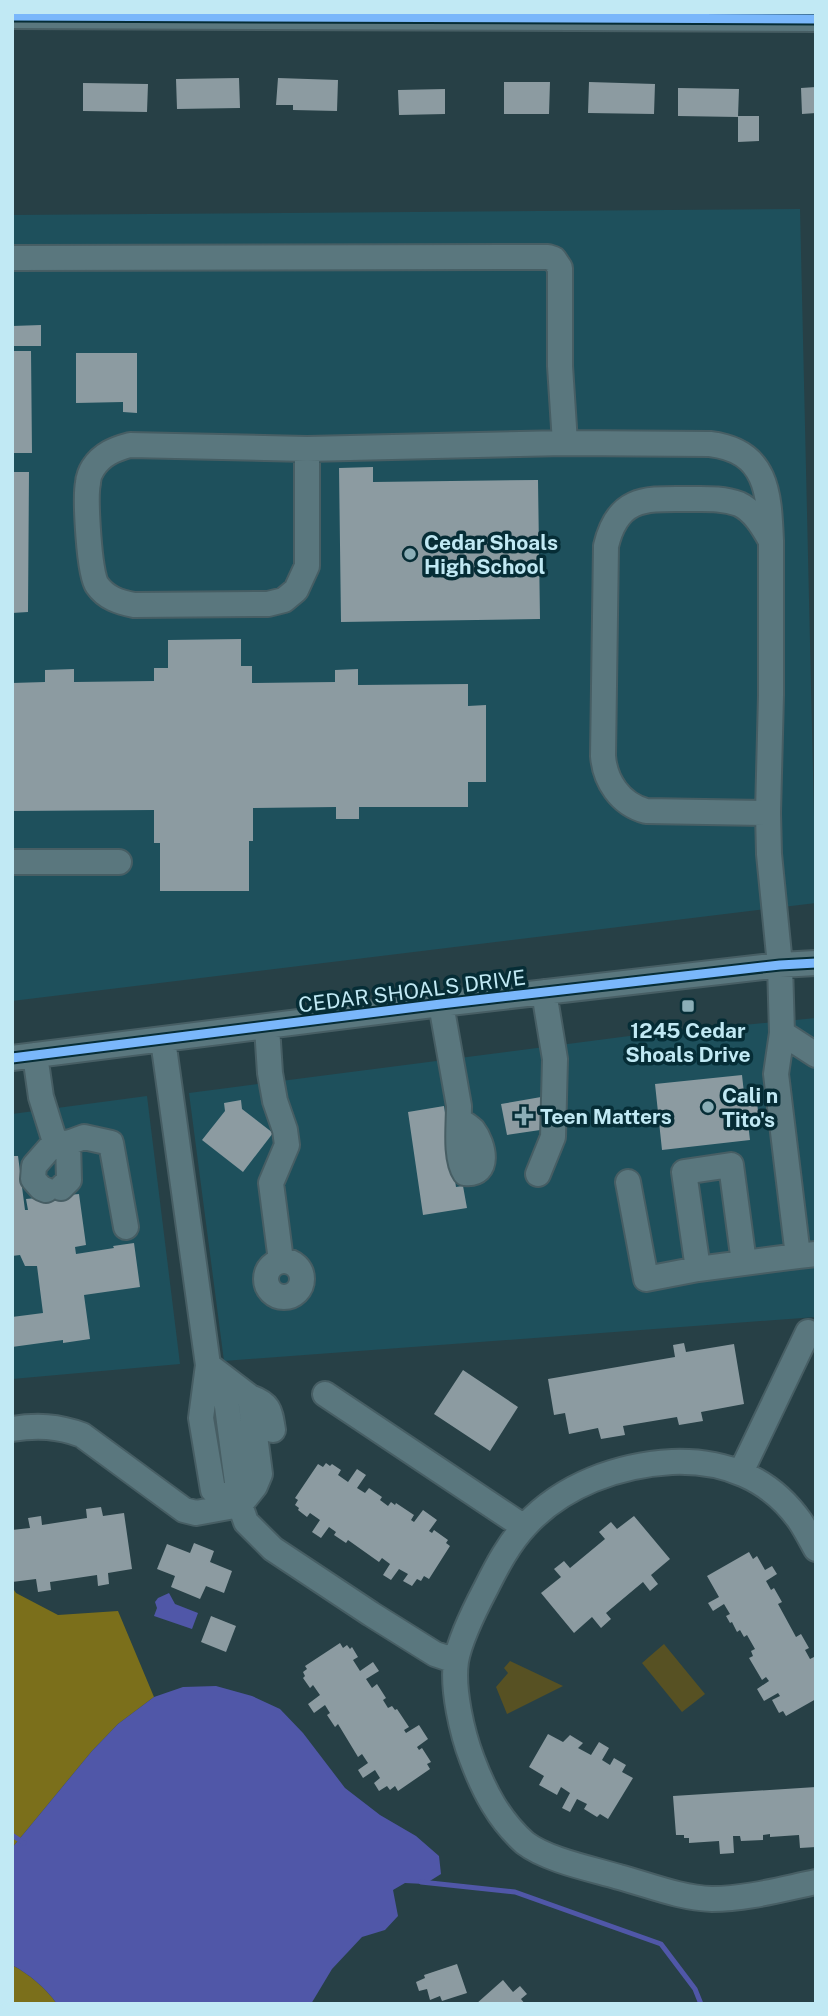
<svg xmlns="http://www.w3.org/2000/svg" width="828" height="2016" font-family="'Public Sans',sans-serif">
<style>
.built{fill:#1e505c}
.green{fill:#575123}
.forest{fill:#7b6f1b}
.water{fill:#5057a8}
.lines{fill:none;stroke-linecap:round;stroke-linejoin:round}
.stream{stroke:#5057a8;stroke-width:5}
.building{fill:#8c9ba1}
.minor-casing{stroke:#475e64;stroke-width:28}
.minor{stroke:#5a777e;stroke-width:24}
.cycleway-casing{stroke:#062d36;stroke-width:13}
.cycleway{stroke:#7ab7fb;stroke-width:9}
.poi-dot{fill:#8baeb7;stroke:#062d36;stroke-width:2.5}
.labels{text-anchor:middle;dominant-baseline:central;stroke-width:7;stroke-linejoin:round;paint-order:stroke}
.poi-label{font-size:21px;font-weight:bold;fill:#c1e9f4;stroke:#062d36;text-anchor:start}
.street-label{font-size:21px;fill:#c1e9f4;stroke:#062d36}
</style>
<rect width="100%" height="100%" fill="#274046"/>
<!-- built -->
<path class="built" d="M800,209L816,903L12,1001V215Z
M816,1018V1317L224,1361L189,1093L637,1035Z
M147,1096L180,1364L12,1379V1114Z"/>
<!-- green -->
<path class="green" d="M664,1644L705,1694L682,1712L642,1663Z
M510,1661L563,1686L507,1714L496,1687L508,1673L504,1668Z"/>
<!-- forest -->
<path class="forest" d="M12,1587L16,1593L58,1615L118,1611L154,1697L118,1724L92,1751L12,1848Z
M12,1965C29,1974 46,1988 57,2004H12Z"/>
<!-- water -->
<path class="water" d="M169,1593L175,1604L198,1613L192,1629L154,1616L157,1608L155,1602L158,1598Z
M216,1686L252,1696L280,1709L303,1733L345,1788L380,1815L416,1836L439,1856L441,1874L425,1884L405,1883L393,1890L398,1916L385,1930L362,1937L332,1969L311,2004H57C46,1988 29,1974 12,1965V1848L92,1751L118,1724L154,1697L183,1687Z"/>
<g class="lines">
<!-- stream -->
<path class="stream" d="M12,1835L24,1843
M421,1882L515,1892L661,1944L695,1989L701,2004"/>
</g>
<!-- building -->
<path class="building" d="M239,78L240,108L177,109L176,79Z
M278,78L338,80L337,111L293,110V105H276Z
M504,82H550L549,114H504Z
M589,82L655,84L654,114L588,113Z
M83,83L148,84L147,112L83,111Z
M816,87V113L802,114L801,88Z
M678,88L739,89L738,117L678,116Z
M445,89V114L399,115L398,90Z
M738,116H759V141L738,142Z
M41,325V346H12V326Z
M12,351H31L32,453H12Z
M76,353H137V413L123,412V402L76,403Z
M373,467V482L538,480L540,619L341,622L339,468Z
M12,472H29L28,612L12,613Z
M241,639V666H252V683L335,682V670L358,669V685L468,684V706L486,705V782H468V807H359V819H336V807L253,808V841H249V891H160V843H154V810L12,811V683L45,682V670L74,669V682L154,681V668H168V640Z
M742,1075L744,1093L756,1092L759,1121L748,1123L750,1140L662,1150L655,1084Z
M541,1097L547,1129L507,1135L501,1104Z
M241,1100L242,1109L273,1133L243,1172L202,1140L225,1111L224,1103Z
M444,1106L456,1187L463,1186L467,1208L423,1215L408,1112Z
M12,1156H18L25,1210H28L26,1199L79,1194L86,1245L75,1247L76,1254L114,1248L113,1246L134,1243L140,1287L84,1295L90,1339L63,1343V1340L12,1347V1317L43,1313L37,1266H25L20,1255L12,1256Z
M684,1343L686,1352L734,1344L744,1404L701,1412L703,1421L679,1425L677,1417L623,1426L625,1435L601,1439L598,1428L569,1434L565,1413L554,1415L548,1379L675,1357L673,1345Z
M463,1370L518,1407L490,1451L434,1414Z
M326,1463L330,1466L332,1464L341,1470L338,1475L348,1482L357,1469L366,1475L357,1488L365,1493L369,1488L382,1497L380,1500L388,1506L391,1502L395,1505L396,1503L414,1515L411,1520L414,1522L423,1510L437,1520L429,1531L432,1533L434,1530L448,1540L446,1543L450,1546L429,1579L424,1576L421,1581L417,1579L412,1586L403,1581L408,1574L399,1569L391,1580L383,1575L390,1564L382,1558L379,1562L348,1540L346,1543L334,1535L336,1532L329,1527L321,1538L312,1532L320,1520L310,1513L307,1517L298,1510L299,1508L295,1505L298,1500L295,1498L318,1464L323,1467Z
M101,1507L103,1516L124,1513L132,1569L108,1573L109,1584L98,1586L97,1575L50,1582L51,1590L38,1592L36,1579L12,1582V1530L30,1528L28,1518L41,1516L42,1525L87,1518L86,1509Z
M634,1516L670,1559L651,1575L658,1584L650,1591L643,1582L606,1613L611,1619L601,1628L592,1617L574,1633L541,1593L561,1577L554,1569L564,1561L570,1568L605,1539L599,1532L611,1522L617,1529Z
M194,1543L214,1551L210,1562L232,1571L224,1593L206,1586L200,1599L171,1587L175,1576L157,1569L167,1544L190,1553Z
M749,1552L753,1559L757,1556L765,1570L772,1566L777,1574L766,1581L771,1590L774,1588L782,1602L778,1604L796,1637L801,1634L809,1648L805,1650L810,1659L816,1656V1699L786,1716L783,1711L779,1713L772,1700L780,1696L778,1693L764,1701L757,1689L769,1681L766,1677L762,1680L749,1658L753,1656L751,1651L755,1649L747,1635L744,1637L740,1630L737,1632L732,1622L730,1623L726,1616L730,1614L724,1604L713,1611L708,1603L719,1597L707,1576Z
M211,1616L236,1626L226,1652L201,1642Z
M340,1643L343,1648L347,1645L350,1649L352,1647L358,1657L353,1660L360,1671L373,1662L379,1671L366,1679L372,1688L377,1684L386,1698L383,1700L388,1708L392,1706L395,1710L397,1709L409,1727L404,1730L406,1733L419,1725L428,1739L417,1747L419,1750L422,1748L431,1762L427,1764L430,1769L398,1791L395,1786L390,1790L387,1786L379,1791L374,1783L380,1778L375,1770L363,1778L358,1770L368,1763L362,1754L358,1757L338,1724L335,1727L327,1715L330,1713L325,1705L314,1713L308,1704L320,1695L313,1685L310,1688L303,1678L305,1676L303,1672L307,1669L305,1666Z
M548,1734L563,1742L570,1735L583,1743L578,1748L591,1755L599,1742L609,1748L602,1760L610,1765L614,1758L626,1765L622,1772L633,1778L608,1819L600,1814L597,1817L584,1809L587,1804L577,1799L570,1812L562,1808L570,1793L561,1787L557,1795L539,1785L544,1776L529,1767Z
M816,1787V1847L800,1848L799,1835L770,1837V1834L763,1835V1840L741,1841L740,1836H733L734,1853L720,1854L719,1841L689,1843V1838H684V1835H676L673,1796Z
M457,1964L467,1993L442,2001L440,1996L430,2000L427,1989L419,1991L416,1982L425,1978L424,1975Z
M503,1980L513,1992L520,1986L527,1994L521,1999L525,2004H476Z"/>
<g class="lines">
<defs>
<path id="minor" d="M12,16L816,19
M12,258L548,257L554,259L560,268V366L565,443
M307,449V566L296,590L284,600L268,604L134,605C119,602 106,598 97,585C89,575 85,497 88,483C88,478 91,471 93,468C102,454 115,449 130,445L307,449L565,443L710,444C768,451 769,494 771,541V695L768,813L769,854L780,965L782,1033L776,1074L798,1256L816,1254
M768,813L646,811C620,804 605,781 603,756L606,546C618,495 647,499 690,499C706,499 723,498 739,504C754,511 763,527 771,541
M12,862H119
M441,1004L459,1106C459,1125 455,1158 465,1173C491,1176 484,1144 473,1130C469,1126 464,1123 459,1120
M267,1027L270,1073L275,1101L285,1130L287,1145L271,1183L281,1261
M782,1033L816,1055
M163,1040L208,1365L250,1397L260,1474L255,1486L240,1505L246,1522L273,1549L371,1614L435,1654L456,1661
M35,1055L41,1097L55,1142L68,1143L84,1137L111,1143L126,1227
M12,1058L441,1004L780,965L816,963
M538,1174L553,1137L555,1059L544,992
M628,1182L646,1279L698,1269L798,1256
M61,1188L69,1180L68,1143
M46,1190L41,1188L33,1179L34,1166L55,1142
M266 1279a18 18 0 1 1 36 0a18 18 0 1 1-36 0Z
M698,1269L684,1172L731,1165L744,1263
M208,1365L201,1418L213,1490L240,1505
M211,1371L226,1399L240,1505
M325,1394L524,1527
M250,1397C270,1404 270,1411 273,1430
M12,1429C37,1425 58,1426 82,1435L184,1510L196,1513L240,1505
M741,1472L808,1332
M816,1549C811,1540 806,1530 800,1521C770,1478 724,1460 672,1462C618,1465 563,1485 526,1525C509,1543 497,1566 486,1588C476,1607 460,1639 456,1661C452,1689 462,1733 472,1759C484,1791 499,1820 525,1843C547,1860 592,1869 619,1877C649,1885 680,1898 712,1899C747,1899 782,1889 816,1882"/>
</defs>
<!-- minor casing -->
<use href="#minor" class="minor-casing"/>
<!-- minor -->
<use href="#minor" class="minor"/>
<defs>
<path id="cycleway" d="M12,16L816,19
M12,1058L441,1004L780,965L816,963"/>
</defs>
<!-- cycleway casing -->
<use href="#cycleway" class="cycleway-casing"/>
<!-- cycleway -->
<use href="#cycleway" class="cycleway"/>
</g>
<!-- markers -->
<g class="poi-dot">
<circle cx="410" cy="554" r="7"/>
<rect x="681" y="999" width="14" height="14" rx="3.5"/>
<circle cx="708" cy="1107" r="7"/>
<path d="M520.5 1105.5h7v7h7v7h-7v7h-7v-7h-7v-7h7z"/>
</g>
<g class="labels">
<!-- poi labels -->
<g class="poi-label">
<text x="424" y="542">Cedar Shoals<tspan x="424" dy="24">High School</tspan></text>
<text x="688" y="1030" text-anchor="middle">1245 Cedar<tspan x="688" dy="24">Shoals Drive</tspan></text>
<text x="722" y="1095">Cali n<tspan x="722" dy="24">Tito's</tspan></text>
<text x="540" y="1116">Teen Matters</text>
</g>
<!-- street labels -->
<g class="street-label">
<text transform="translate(412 991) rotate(-7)">CEDAR SHOALS DRIVE</text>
</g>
</g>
<!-- border -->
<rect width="828" height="2016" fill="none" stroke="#c1e9f4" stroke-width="28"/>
</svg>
